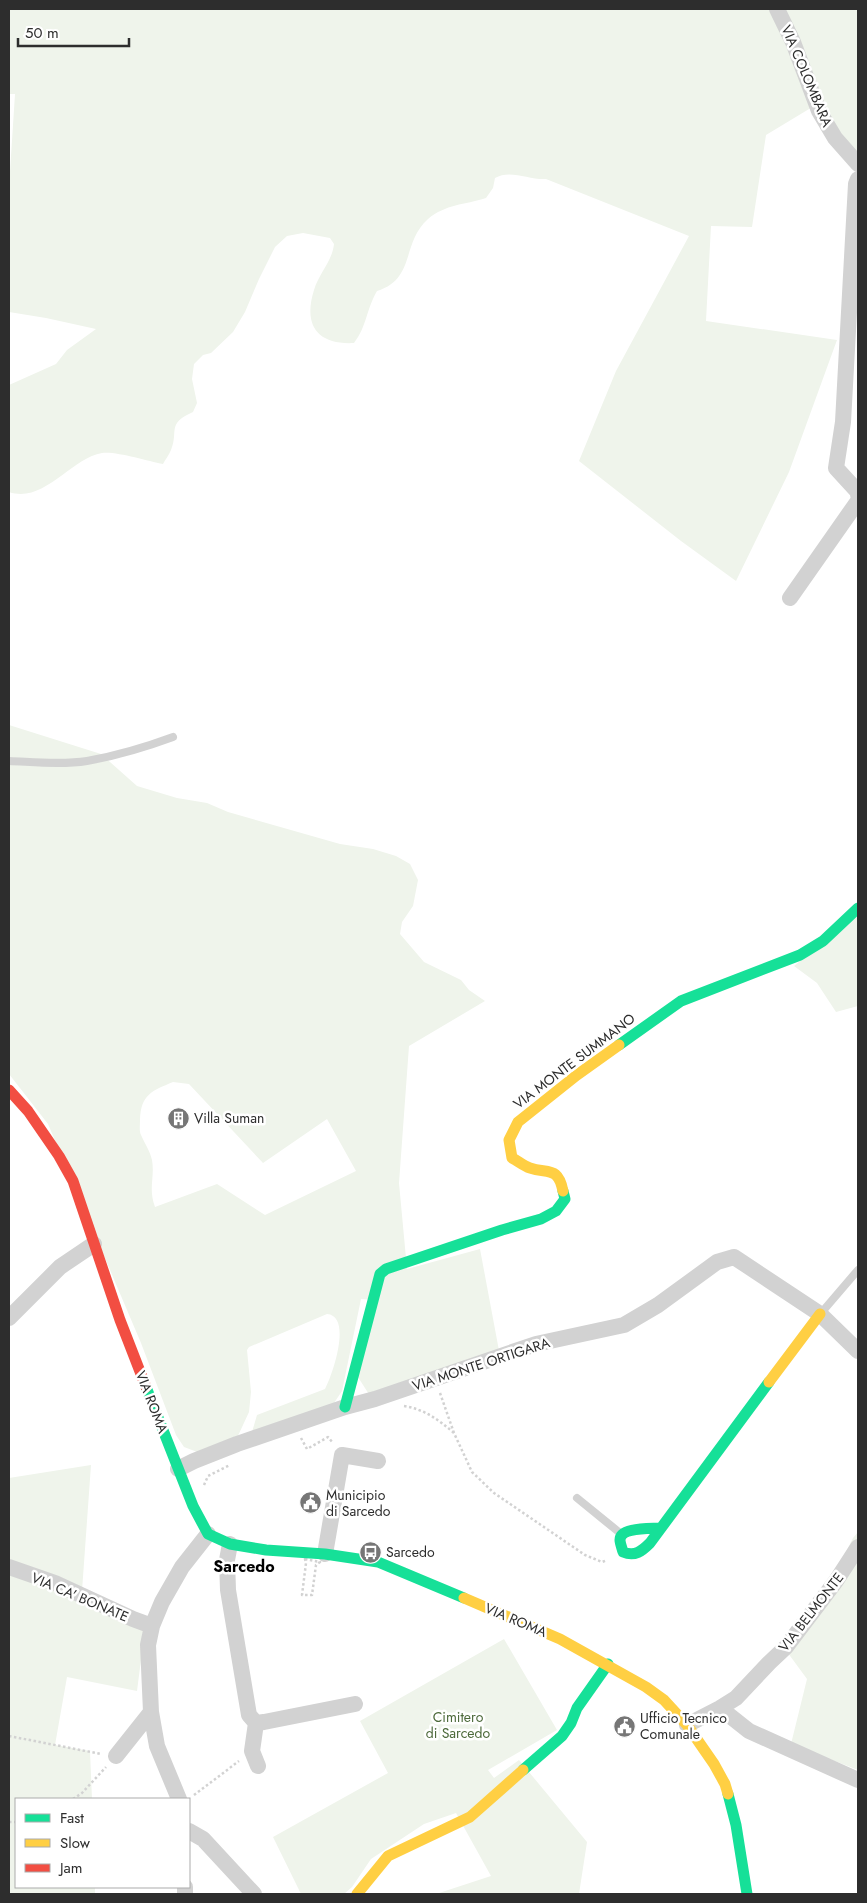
<svg xmlns="http://www.w3.org/2000/svg" width="867" height="1903" font-family="Jost,sans-serif">
<style>
.green{fill:#eff4eb;fill-rule:evenodd}
.lines{fill:none;stroke-linecap:round;stroke-linejoin:round}
.path{stroke:#d2d2d2;stroke-width:2.5;stroke-dasharray:2.5 2.5;stroke-linecap:butt}
.lane{stroke:#d2d2d2;stroke-width:8}
.street{stroke:#d2d2d2;stroke-width:16}
.fast{stroke:#16e098;stroke-width:11}
.slow{stroke:#ffcf43;stroke-width:11}
.jam{stroke:#f24e42;stroke-width:11}
.labels{text-anchor:middle;dominant-baseline:central;stroke-width:5;stroke-linejoin:round;paint-order:stroke}
.street-label{font-size:14px;fill:#2d2d2d;stroke:#fff}
.poi-label{font-size:14px;fill:#2d2d2d;stroke:#fff;text-anchor:start}
.park-label{font-size:14px;fill:#4c693a;stroke:#fff}
.quarter-label{font-size:16px;font-weight:bold;fill:#000;stroke:#fff}
</style>
<rect width="100%" height="100%" fill="#fff"/>
<!-- green -->
<path class="green" d="M9,9H858V174L819,103L766,135L752,227L711,226L706,321L837,340L789,472L736,581L681,541L579,461L616,371L689,236L546,179C529,180 510,169 495,178L493,188L486,198C464,205 446,204 428,219C401,243 416,279 377,291C366,310 367,326 354,343C317,345 303,325 314,290C319,273 332,262 334,244L330,238L303,233L287,236L275,247L259,279L245,312L233,332L211,353L203,355L194,364L192,379L197,403L193,412C166,424 179,431 171,450C169,455 165,460 163,464C147,461 116,451 102,453C71,458 44,504 9,492V385L56,364L67,350L96,329L46,318L9,312V187L15,94H9Z
M9,725L101,754L137,786L177,798L207,803L228,812L340,844L373,849L396,856L410,864L418,880L413,906L402,922L400,934L424,962L461,980L469,990L485,1001L409,1046L399,1183L407,1269L480,1249L500,1356L372,1399L356,1374L377,1300L361,1299L342,1391L332,1406L252,1432L257,1415L325,1389C332,1376 353,1316 327,1314L249,1347L247,1350L251,1392L249,1412L237,1438L200,1453L184,1447L176,1435L141,1343L48,1124L9,1074ZM173,1082L189,1084L263,1163L327,1119L356,1171L265,1215L217,1184L155,1207C148,1188 155,1178 152,1160C150,1151 145,1144 141,1135C139,1131 140,1125 140,1120C141,1094 152,1091 173,1082Z
M858,914V1006L836,1012L817,983L794,966Z
M91,1465L81,1605L146,1621L137,1691L67,1677L55,1745L90,1751L92,1799H16V1887H95V1894H9V1478Z
M858,1532V1770L791,1744L807,1679L785,1649L816,1612L853,1538Z
M504,1639L557,1730L488,1770L494,1778L519,1760L587,1842L579,1894H436L491,1876L456,1813L424,1824L371,1859L352,1887L344,1894H301L273,1837L388,1773L360,1721Z"/>
<g class="lines">
<!-- path -->
<path class="path" d="M440,1393L454,1433L472,1472L494,1493L585,1555L602,1562L607,1560
M404,1406C424,1409 439,1420 454,1433
M301,1438L307,1449L328,1437L333,1443
M204,1485L208,1476L230,1465
M305,1559L320,1562L316,1565L312,1595H302L306,1563Z
M9,1736L101,1754
M194,1795L239,1761
M73,1799L82,1793L106,1767
M9,1822H16"/>
<!-- lane -->
<path class="lane" d="M9,761C34,762 62,765 87,761C115,756 146,747 173,737
M822,1312L858,1270
M577,1498L620,1533"/>
<!-- street -->
<path class="street" d="M777,9L793,42L819,111L835,138L858,164
M858,179L856,184L843,422L836,468L858,492V495
M790,598L858,501
M9,1318L60,1267L94,1244
M178,1469L194,1461L237,1444L345,1407L375,1399L536,1344L624,1325L658,1305L717,1262L734,1257L820,1314L858,1351
M230,1544L227,1560L228,1590L249,1715L256,1723L264,1722L355,1704
M325,1554L342,1455L378,1461
M9,1567L55,1583L133,1619L152,1626
M720,1708L749,1731L858,1780
M256,1723L252,1751L258,1766
M687,1725L720,1708L736,1698L769,1663L786,1647L836,1581L858,1547
M116,1756L151,1712
M179,1799L157,1746L151,1712L148,1645L152,1626L162,1602L182,1567L208,1534
M189,1831L203,1839L254,1894
M185,1894V1887"/>
<!-- fast -->
<path class="fast" d="M619,1045L681,1001L800,955L823,941L858,908
M146,1387L193,1506L208,1534L230,1544L266,1550L325,1554L378,1562L464,1598
M345,1407L380,1274L386,1269L502,1230L541,1219L556,1211L565,1199L563,1191
M661,1528C651,1529 620,1527 620,1540C620,1543 622,1548 623,1552C635,1557 642,1551 650,1543L769,1382
M523,1770L562,1736L571,1723L577,1708L608,1664
M728,1794L736,1825L747,1894"/>
<!-- slow -->
<path class="slow" d="M563,1191C558,1166 548,1174 530,1168C524,1166 518,1161 512,1158L509,1140L518,1122L577,1075L619,1045
M769,1382L820,1314
M464,1598L560,1639L646,1687L664,1700L687,1725L714,1764L725,1784L728,1794
M357,1894L388,1856L470,1817L523,1770"/>
<!-- jam -->
<path class="jam" d="M9,1090L28,1111L59,1156L73,1181L120,1320L146,1387"/>
</g>
<!-- icons -->
<defs>
<symbol id="building-disc" viewBox="-11 -11 22 22"><circle r="9.5" fill="#767676" stroke="#fff"/><path d="M-4-6H4V6H1V3H-1V6H-4ZM-2.5-4.3h1.7v1.8h-1.7ZM.8-4.3h1.7v1.8H.8ZM-2.5-1h1.7V.8h-1.7ZM.8-1h1.7V.8H.8Z" fill="#fff"/></symbol>
<symbol id="civic-disc" viewBox="-11 -11 22 22"><circle r="9.5" fill="#767676" stroke="#fff"/><path d="M-.6-6.5H3V-4.5H.6V-3L4-1V1h2V6H-6V1h2V-1L-.6-3ZM-1.2 2.5V6h2.4V2.5Z" fill="#fff"/></symbol>
<symbol id="bus-disc" viewBox="-11 -11 22 22"><circle r="9.5" fill="#767676" stroke="#fff"/><path d="M-5-6H5V4H4V6H2V4H-2V6H-4V4H-5ZM-3.5-4V0h7V-4ZM-3.5 1.2v1.5H-2V1.2ZM2 1.2v1.5H3.5V1.2Z" fill="#fff"/></symbol>
</defs>
<g fill-rule="evenodd">
<use href="#building-disc" x="166" y="1106" width="25" height="25"/>
<use href="#civic-disc" x="298" y="1490" width="25" height="25"/>
<use href="#bus-disc" x="358" y="1540" width="25" height="25"/>
<use href="#civic-disc" x="612" y="1714" width="25" height="25"/>
</g>
<g class="labels">
<!-- street labels -->
<g class="street-label">
<text transform="translate(807 76) rotate(67)">VIA COLOMBARA</text>
<text transform="translate(574 1061) rotate(-37)">VIA MONTE SUMMANO</text>
<text transform="translate(481 1364) rotate(-18)">VIA MONTE ORTIGARA</text>
<text transform="translate(152 1402) rotate(69)">VIA ROMA</text>
<text transform="translate(80 1597) rotate(23)">VIA CA' BONATE</text>
<text transform="translate(811 1612) rotate(-52)">VIA BELMONTE</text>
<text transform="translate(516 1620) rotate(23)">VIA ROMA</text>
</g>
<!-- poi labels -->
<g class="poi-label">
<text x="194" y="1118">Villa Suman</text>
<text x="326" y="1495">Municipio<tspan x="326" dy="16">di Sarcedo</tspan></text>
<text x="386" y="1552">Sarcedo</text>
<text x="640" y="1718">Ufficio Tecnico<tspan x="640" dy="16">Comunale</tspan></text>
</g>
<!-- park labels -->
<g class="park-label">
<text x="458" y="1717">Cimitero<tspan x="458" dy="16">di Sarcedo</tspan></text>
</g>
<!-- quarter labels -->
<g class="quarter-label">
<text x="244" y="1566">Sarcedo</text>
</g>
</g>
<!-- border -->
<rect width="867" height="1903" fill="none" stroke="#2d2d2d" stroke-width="20"/>
<!-- legend -->
<rect x="15" y="1798" width="175" height="90" fill="#ffffff" stroke="#ababab"/>
<rect x="25" y="1814" width="25" height="8" fill="#16e098" stroke="#ababab"/>
<text x="60" y="1823" font-size="15" fill="#2d2d2d">Fast</text>
<rect x="25" y="1839" width="25" height="8" fill="#ffcf43" stroke="#ababab"/>
<text x="60" y="1848" font-size="15" fill="#2d2d2d">Slow</text>
<rect x="25" y="1864" width="25" height="8" fill="#f24e42" stroke="#ababab"/>
<text x="60" y="1873" font-size="15" fill="#2d2d2d">Jam</text>
<!-- scale -->
<path d="M18 38v8h111v-8" fill="none" stroke="#2d2d2d" stroke-width="2.5"/>
<text x="25" y="38" font-size="15" fill="#2d2d2d" stroke="#ffffff" stroke-width="4" paint-order="stroke">50 m</text>
</svg>
